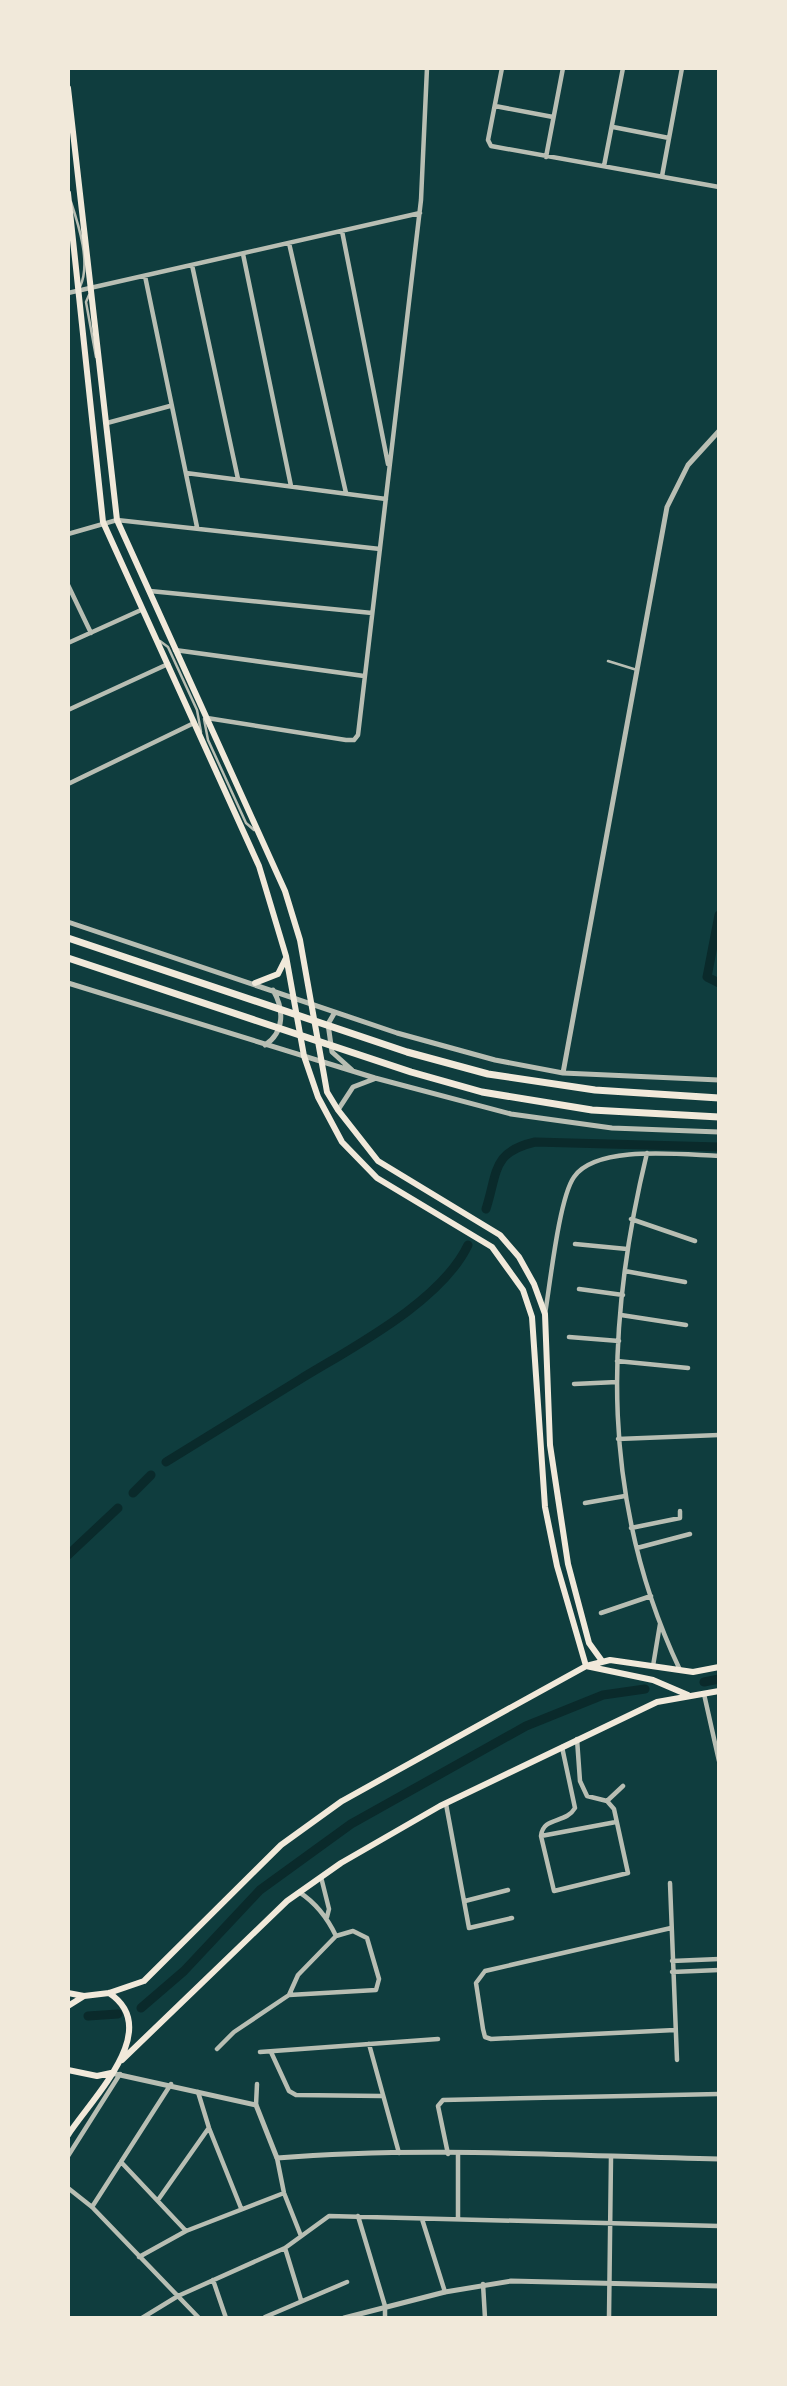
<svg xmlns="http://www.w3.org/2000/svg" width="787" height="2386" font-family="'PT Sans Narrow',sans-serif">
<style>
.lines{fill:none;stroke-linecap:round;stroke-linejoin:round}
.canal{stroke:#0a2a2b;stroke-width:9}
.service{stroke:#b8beb3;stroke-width:2.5}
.minor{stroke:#b8beb3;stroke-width:4.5}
.tertiary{stroke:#b8beb3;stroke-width:5}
.secondary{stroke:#f1e9da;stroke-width:6}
.primary{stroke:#f1e9da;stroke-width:7}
</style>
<rect width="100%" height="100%" fill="#0f3d3e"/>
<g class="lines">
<!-- canal -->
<path class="canal" d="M719,915L707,977L719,983
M486,1209C498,1171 492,1152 535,1142L719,1147
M166,1462C210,1435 255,1407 299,1380C351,1348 441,1302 468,1245
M133,1493L151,1475
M68,1555L118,1508
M704,1682L719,1679
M141,2008L184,1971L260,1890L351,1824L526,1726L603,1695L645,1689
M88,2016L118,2014"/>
<!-- service -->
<path class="service" d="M71,202C79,226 91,264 80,287
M89,295L86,302L96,357
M160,641L168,647L197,710L201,732
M608,661L637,670
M204,719L208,740L246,823L254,830"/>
<!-- minor -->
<path class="minor" d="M502,68L488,140L491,146L719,187
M495,106L553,117
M613,127L669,138
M546,157L563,68
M604,166L623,68
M662,176L682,68
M342,231L388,464
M289,243L346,493
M243,254L291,486
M192,265L238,479
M145,276L197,527
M68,293L420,213
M107,423L170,406
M186,473L386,499
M68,534L117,520L380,549
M68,585L91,633
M150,591L372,613
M68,643L141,610
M175,650L364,676
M68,710L168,664
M207,718L346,740H354L358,735L421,200L427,68
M68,784L194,723
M647,1153C604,1330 601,1503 680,1670
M631,1219L695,1241
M575,1244L627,1249
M625,1271L685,1282
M579,1289L623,1295
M545,1314C550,1285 559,1198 574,1177C597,1144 684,1155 719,1156
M621,1315L686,1325
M569,1337L619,1341
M617,1361L688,1368
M574,1384L617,1382
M618,1439L719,1435
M585,1503L625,1496
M631,1528L680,1518V1511
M637,1548L690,1534
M601,1613L651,1596
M653,1666L660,1624
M704,1694L719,1761
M562,1747L575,1808C566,1824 543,1816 541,1836L554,1891L628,1873L614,1809L607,1801L587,1796L580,1781L577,1739
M607,1801L623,1786
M446,1804L469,1928L512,1918
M541,1836L616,1822
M321,1877L329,1909L327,1917
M670,1883L677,2060
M299,1892C316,1903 327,1917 336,1936
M465,1901L508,1890
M671,1928L485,1971L476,1983L483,2029L485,2037L491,2039L675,2030
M672,1961L719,1959
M672,1972L719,1970
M369,2044L399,2153
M217,2049L234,2032L289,1995L298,1975L336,1936L353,1931L367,1938L379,1979L376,1990L289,1995
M260,2052L438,2039
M271,2052L289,2091L296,2095L381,2096
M198,2092L209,2128L241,2208
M256,2105L257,2084
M448,2154L438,2106L443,2100L719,2094
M458,2155V2219
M68,2156L120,2074
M277,2158L284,2193L301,2236
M121,2162L186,2231
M68,2188L92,2207L199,2318
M158,2200L208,2129
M92,2207L171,2084
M358,2216L385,2306V2318
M422,2219L445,2292
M285,2248L301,2300
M139,2257L186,2231L284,2193
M213,2280L226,2318
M483,2284L485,2318
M265,2317L347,2282
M142,2318L178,2296L285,2248L329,2216L719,2226
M609,2318L611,2157"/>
<!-- tertiary -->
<path class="tertiary" d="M68,922L397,1033L495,1060L563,1073L719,1080
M68,983L375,1078L511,1114L612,1128L719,1132
M335,1012L328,1024L332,1052L352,1070
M265,1045C285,1032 284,1009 273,990
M563,1073L667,507L688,465L719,431
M338,1110L353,1087L374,1079
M111,2073L256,2105L277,2158C423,2146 572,2156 719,2159
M344,2318L445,2292L511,2281L719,2286"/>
<!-- secondary -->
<path class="secondary" d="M68,88L117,520L285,891L300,940L327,1092L338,1110L378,1161L500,1235L519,1257L534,1284L545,1314L550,1445L568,1564L589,1643L602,1661
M68,193L103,522L259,866L286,956L304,1056L318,1097L342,1142L377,1178L492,1247L523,1290L532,1317L545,1507L557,1566L586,1666L653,1680L688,1695
M255,983L278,974L286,958
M68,1993L84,1996
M68,2006L84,1996L109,1993L144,1981L281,1845L342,1801L586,1666L610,1660L693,1672L719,1667
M122,2060L287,1901L341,1863L440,1806L657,1702L719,1691
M68,2070L97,2076L111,2073
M68,2135C92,2098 164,2029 109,1993"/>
<!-- primary -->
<path class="primary" d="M68,938L407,1052L488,1074L595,1090L719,1098
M68,958L411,1072L482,1092L592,1110L719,1117"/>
</g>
<!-- border -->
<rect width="787" height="2386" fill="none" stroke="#f1e9da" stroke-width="140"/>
</svg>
